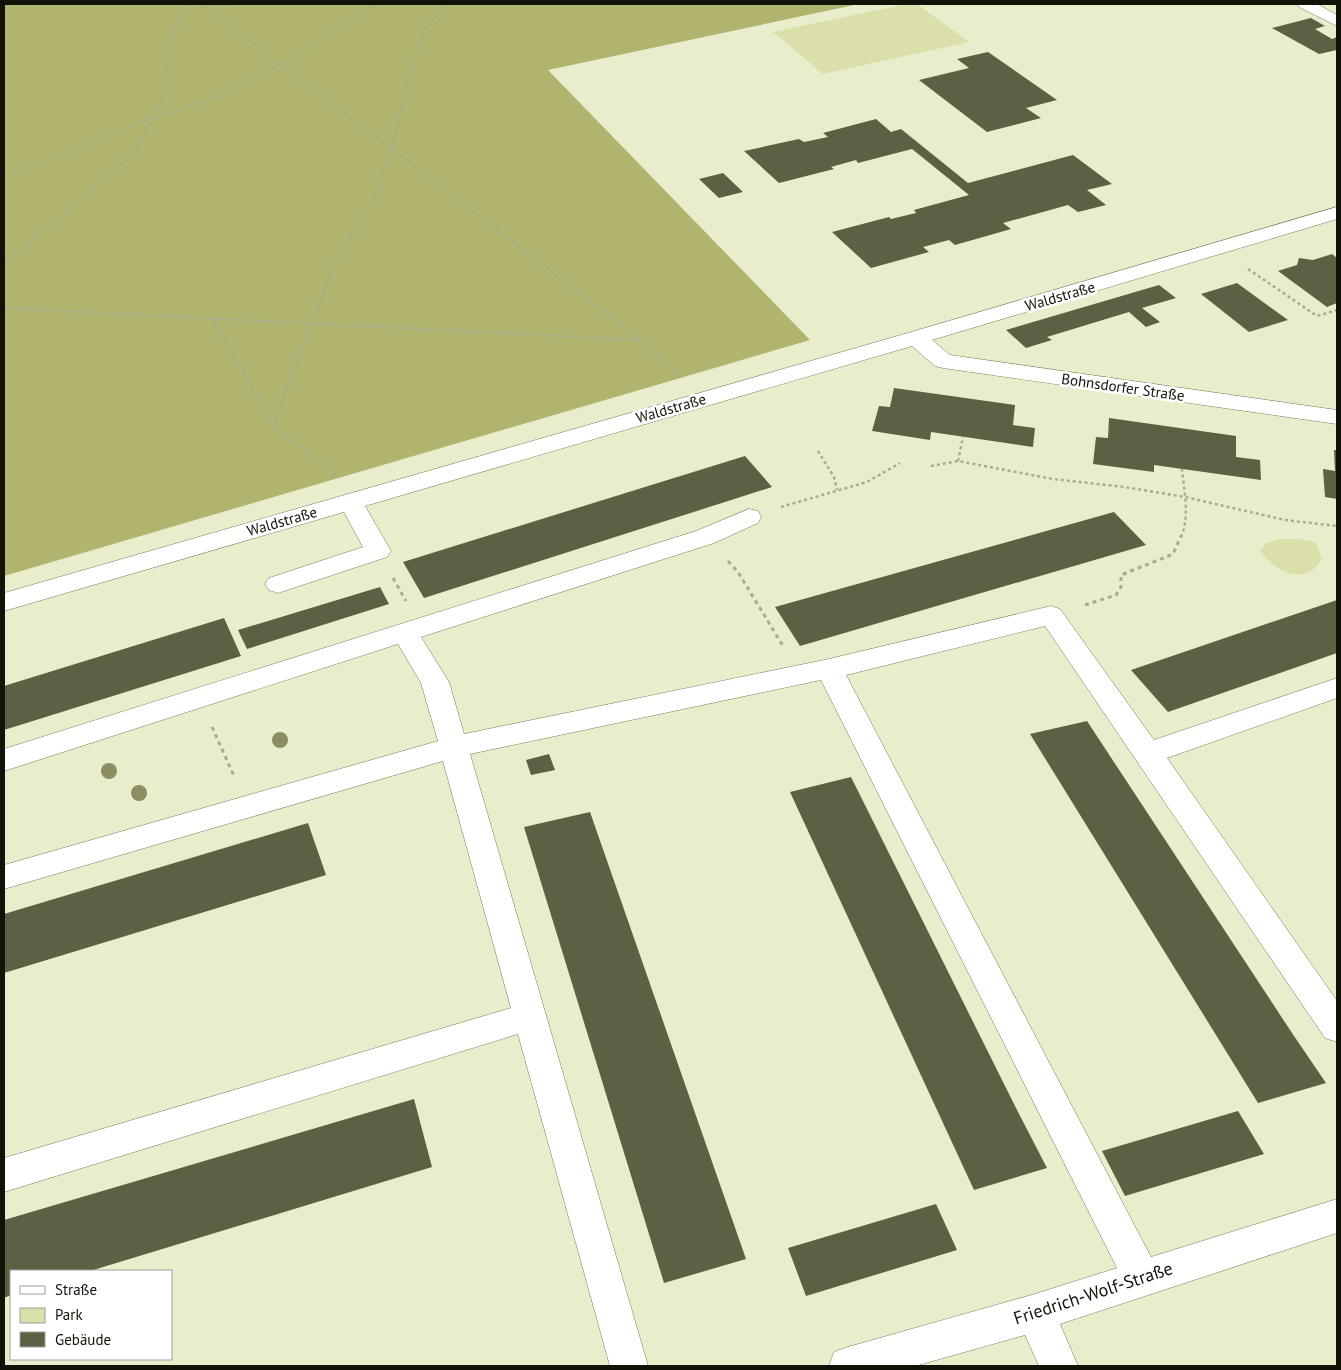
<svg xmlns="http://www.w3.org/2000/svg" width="1341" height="1370" font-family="'PT Sans',sans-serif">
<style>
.green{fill:#dbe0aa}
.forest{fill:#b0b46f}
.building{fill:#5d6043}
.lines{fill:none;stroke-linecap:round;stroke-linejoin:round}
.minor-casing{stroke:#77795c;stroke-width:1}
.path-far2{stroke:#a9ab91;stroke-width:2;stroke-dasharray:2.5 2.5;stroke-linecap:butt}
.path-far1{stroke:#a9ab91;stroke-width:2.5;stroke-dasharray:3 3;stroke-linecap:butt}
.path{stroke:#a9ab91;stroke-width:3;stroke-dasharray:4 4;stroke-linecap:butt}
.minor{fill:#fff;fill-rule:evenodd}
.tree{fill:#8c8e61}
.labels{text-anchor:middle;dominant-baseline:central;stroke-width:5;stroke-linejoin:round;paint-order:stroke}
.street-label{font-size:15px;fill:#121308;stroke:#fff}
.near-street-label{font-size:18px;fill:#121308;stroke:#fff}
</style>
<rect width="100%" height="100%" fill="#eaedcc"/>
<!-- green -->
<path class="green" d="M907,4H917L969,42L823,74L773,32Z
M1279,539H1300L1315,542L1322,558C1307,588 1276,572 1260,551L1265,544Z"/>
<!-- forest -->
<path class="forest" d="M4,4H859L548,70L810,340L4,576Z"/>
<!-- building -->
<path class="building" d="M1311,18L1325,26L1315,29L1332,39L1337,37V50L1319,54L1272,28Z
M988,52L1057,100L1026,108L1041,118L987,132L919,80L969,68L957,59Z
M876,119L891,132L901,129L968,183L1073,155L1112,184L1087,190L1106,205L1078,212L1068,205L1003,223L1011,229L955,245L949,240L923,247L929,252L871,268L832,232L889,217L891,219L916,213L914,210L969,195L912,149L858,163L856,160L831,167L834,169L779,183L744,151L799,139L804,142L828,137L823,133Z
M723,173L743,192L719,198L699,179Z
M1332,254L1337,258V303L1327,307L1278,271L1297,265L1299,258L1313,260Z
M1237,283L1288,320L1249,332L1201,294Z
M1159,285L1176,298L1142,308L1160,322L1146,327L1129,312L1047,337L1052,340L1026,348L1006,330Z
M894,388L1015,405L1013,425L1035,428L1033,447L931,432L930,440L872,431L879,406L890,407Z
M1109,418L1236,436V457L1260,460L1261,480L1154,465V472L1093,464L1096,437L1108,438Z
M1334,450H1337V499L1325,497L1323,469L1335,471Z
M745,456L772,487L424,598L403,562Z
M1114,512L1146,545L800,646L775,607Z
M380,587L389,604L247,649L238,630Z
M1337,600V653L1168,712L1131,670Z
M224,618L241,656L4,730V686Z
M1087,721L1292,1033L1326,1083L1258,1103L1030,734Z
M549,754L555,770L531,775L526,760Z
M851,777L1017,1110L1047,1168L974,1190L790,792Z
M590,812L746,1259L664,1283L524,827Z
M308,823L326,875L4,973V914Z
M414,1099L432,1167L90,1271H11V1295L4,1298V1220Z
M1238,1111L1264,1154L1125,1196L1102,1151Z
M936,1204L957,1250L806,1296L788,1248Z"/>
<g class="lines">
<defs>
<path id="minor" d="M1297,4H1317L1337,15V26L1299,7Z
M1337,207V219L932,340L950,355L1337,410V424L943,368L935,366L912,346L365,506L391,551L387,557L287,590L278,593L269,590L265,584L269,578L363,547L344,512L4,611V593L901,335Z
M749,509L758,511L761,517L758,523L714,543L421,637L449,682L464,734L829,659L1051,606L1060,609L1154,740L1337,678V698L1167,758L1337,1001V1042L1325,1038L1045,626L846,675L1151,1257L1337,1199V1233L1060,1324L1078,1366H1039L1025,1335L915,1366H829L834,1352L848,1347L1035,1294L1117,1268L821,680L470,754L648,1366H610L518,1034L4,1192V1158L511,1008L443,761L4,889V865L438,741L421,683L398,644L4,771V749L696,531Z"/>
</defs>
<!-- minor casing -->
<use href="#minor" class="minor-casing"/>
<!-- path-far2 -->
<path class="path-far2" d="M202,4L509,239
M204,5L253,4
M4,177L150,119L222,95L282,64L376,4
M33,239L56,222L137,149L167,87L168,60L174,42L178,15L186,4
M349,239L373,201L392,149L411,65L425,29L446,4"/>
<!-- path-far1 -->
<path class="path-far1" d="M508,238L641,340L678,375
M4,261L35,238
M1248,269L1317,316L1337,310
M4,308L640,340
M213,319L273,425
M818,451L834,477L837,490
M958,461L963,437
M931,466L958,461L1053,479L1124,487L1185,497L1285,520L1337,526
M336,474L273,425L334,264L350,238
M781,507L867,482L900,463
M1181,537C1190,517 1184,490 1182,469"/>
<!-- path -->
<path class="path" d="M728,561L738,572L783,646
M393,578L406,601
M1085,605L1116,595L1121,587V575L1173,554L1181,536
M212,727L234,776"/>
<!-- minor -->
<use href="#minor" class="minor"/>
</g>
<!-- trees -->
<g class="tree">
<circle cx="280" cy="740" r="8"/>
<circle cx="109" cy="771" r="8"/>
<circle cx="139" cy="793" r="8"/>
</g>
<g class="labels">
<!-- street labels -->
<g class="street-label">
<text transform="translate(1060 296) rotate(-16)">Waldstraße</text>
<text transform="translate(1123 387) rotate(8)">Bohnsdorfer Straße</text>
<text transform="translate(671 408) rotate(-16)">Waldstraße</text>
<text transform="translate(282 521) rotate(-16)">Waldstraße</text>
</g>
<!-- near-street labels -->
<g class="near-street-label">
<text transform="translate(1093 1293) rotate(-18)">Friedrich-Wolf-Straße</text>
</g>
</g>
<!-- border -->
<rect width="1341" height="1370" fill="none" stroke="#121308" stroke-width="10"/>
<!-- legend -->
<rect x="10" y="1270" width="162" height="90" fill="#ffffff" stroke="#a0a19c"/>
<rect x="20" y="1286" width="25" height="8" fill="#ffffff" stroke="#a0a19c"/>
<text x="55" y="1295" font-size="15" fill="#121308">Straße</text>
<rect x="20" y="1308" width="25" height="15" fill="#dbe0aa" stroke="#a0a19c"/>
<text x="55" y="1320" font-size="15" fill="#121308">Park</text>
<rect x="20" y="1332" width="25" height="15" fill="#5d6043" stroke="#a0a19c"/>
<text x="55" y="1345" font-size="15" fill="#121308">Gebäude</text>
</svg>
